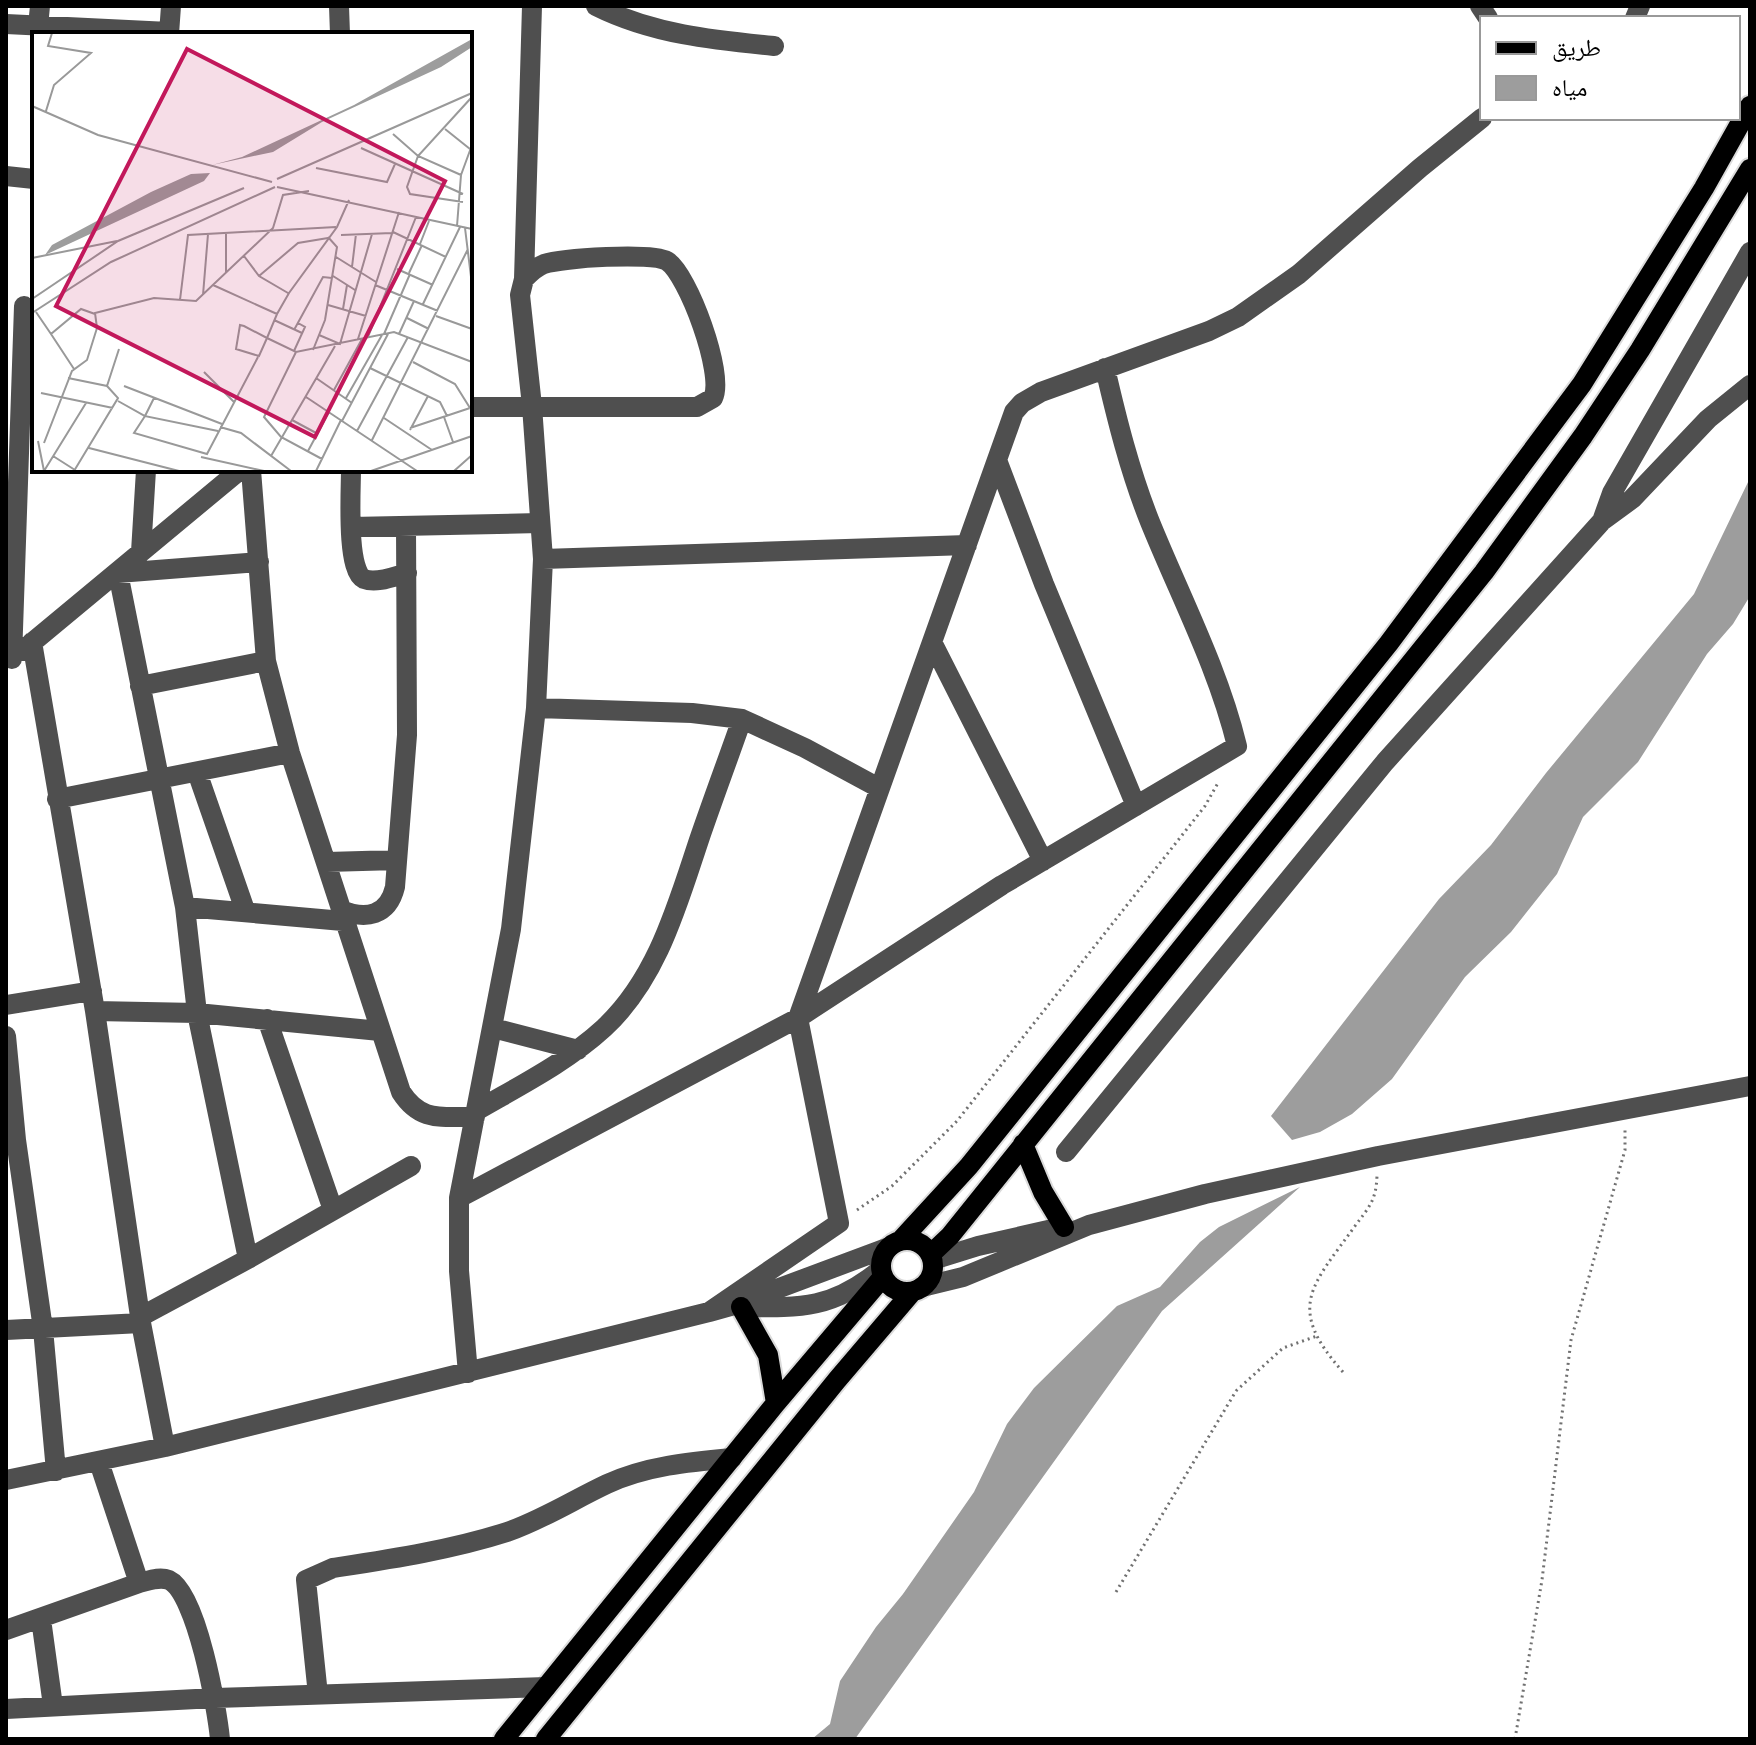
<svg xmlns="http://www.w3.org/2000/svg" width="1756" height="1745" font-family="'Work Sans','Noto Naskh Arabic',sans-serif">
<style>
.water{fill:#9d9d9d}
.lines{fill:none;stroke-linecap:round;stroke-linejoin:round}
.major-casing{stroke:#dbdbdb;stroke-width:24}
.path{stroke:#717171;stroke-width:3;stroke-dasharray:2 4;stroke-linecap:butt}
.minor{stroke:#4f4f4f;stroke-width:20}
.major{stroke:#000;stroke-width:20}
.inset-road{fill:none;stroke:#999;stroke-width:2}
.view{fill:#c2185b;fill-opacity:0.15;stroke:#c2185b;stroke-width:4}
.inset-edge{fill:none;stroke:#000;stroke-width:4}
</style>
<rect width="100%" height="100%" fill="#fff"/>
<!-- water -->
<path class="water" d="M1750,478V596L1733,624L1707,654L1638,762L1583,817L1557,874L1511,932L1465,977L1392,1079L1352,1114L1320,1132L1292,1140L1271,1116L1439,899L1491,845L1546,773L1694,594Z
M1300,1187L1162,1311L855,1739H812L830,1724L840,1681L876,1627L903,1594L974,1492L1007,1424L1034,1388L1117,1306L1160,1287L1200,1242L1219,1227Z"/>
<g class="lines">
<defs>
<path id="major" d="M1023,1144L1043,1192L1064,1227
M881 1266a26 26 0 1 1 52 0a26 26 0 1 1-52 0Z
M901,1240L969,1166L1389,643L1582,384L1704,188L1750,106
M931,1254L950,1236L1484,572L1583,436L1640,350L1750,169
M741,1307L768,1355L776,1403
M504,1739L776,1403L882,1278
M546,1739L837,1380L912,1292"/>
</defs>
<!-- major casing -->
<use href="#major" class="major-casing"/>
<!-- path -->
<path class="path" d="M857,1210L892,1186L957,1121L1205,806L1219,781
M1343,1372C1285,1307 1312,1286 1355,1226C1369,1207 1376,1201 1377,1176
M1116,1592L1236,1391L1283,1348L1317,1336
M1515,1739L1542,1580L1571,1340L1625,1150V1128"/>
<!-- minor -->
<path class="minor" d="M339,6L340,34
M596,6C652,34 713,40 774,46
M1480,6L1488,18
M1635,18L1640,6
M6,24L169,32
M38,26L40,6
M169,34L171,6
M6,176L34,179
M524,279L532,6
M997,460L1044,584L1136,806
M251,470L266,661L290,753L401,1092C421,1123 442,1116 475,1117
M351,470C351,490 346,571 364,579C377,584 395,576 407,573
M1602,521L1632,499L1708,419L1750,385
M351,527L540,523
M141,552L146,470
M543,559L967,545
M32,642L95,1011L141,1323L165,1447
M932,642L1043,861
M22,651L240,470
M12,659L24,306
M140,686L266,661
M536,708L692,713L742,719L805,748L879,788
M197,772L245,910
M57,799L290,753
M327,862L397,860
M185,907L343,921
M341,910C366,920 388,916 395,887L407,735L406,526
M6,1005L92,991
M95,1011L197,1013L380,1031
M267,1019L333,1210
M493,1028L578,1050
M6,1036L16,1140L43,1329L56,1471
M476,1111C519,1086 567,1062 604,1028C657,979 677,906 699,840C713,799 728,759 742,719
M1066,1152L1385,762L1602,521L1612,493L1750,252
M459,1198L798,1018L1002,885L1237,746C1218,668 1180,596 1150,522C1130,472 1117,420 1105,368
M248,1259L197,1013L185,907L118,573L259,562
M933,1260L978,1246L1057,1228
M922,1287L963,1277L1089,1225L1205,1194L1378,1156L1750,1086
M742,1307C802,1308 832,1309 880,1270
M709,1312L839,1223L798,1018L1014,412L1022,403L1041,392L1209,331L1238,317L1299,274L1420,168L1482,118
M140,1317L248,1259L411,1166
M6,1330L141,1323
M468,1373L459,1271V1198L511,929L536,708L543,559L532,406L520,295L524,279C530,273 536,267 544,264C562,258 652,252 667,261C688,274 725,375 713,398L697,407H470
M99,1462L139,1583
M6,1480L165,1447L709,1312L734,1305L889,1247
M41,1619L53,1706
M6,1630L139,1583C148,1581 159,1576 169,1580C197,1593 217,1709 220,1739
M318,1695L306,1580L333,1568C391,1559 451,1550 507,1532C542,1520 573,1500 607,1484C646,1466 689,1462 732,1458
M6,1709L215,1698L546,1687"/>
<!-- major -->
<use href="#major" class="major"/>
</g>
<!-- overview -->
<g transform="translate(32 32)">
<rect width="440" height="440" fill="#fff"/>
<path d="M440,7V15L409,35L290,90L241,120L180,133L210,125L322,73ZM178,141L172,149L13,223L20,213L119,160L159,142Z" fill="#9d9d9d"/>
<path class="inset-road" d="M0,74L66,103L240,150M14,79L22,53L59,21L16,14L20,1M413,97L438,117M361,102L386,124L429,143L425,194M329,116L431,162M284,136L355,150L363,132M429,143L440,113M245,147L440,61M245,155L440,197M317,168L305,195L257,261L245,282L235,306L227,324L204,317L208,293L212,294L235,306L264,320L362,300L440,330M431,170L378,162L375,155L386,124L439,66M433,196L440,253M361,200L414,225M309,203L360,201M388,212L397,189M212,224L227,244L256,261M304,225L344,250M0,226L85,209M320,235L324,202M365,237L401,253M194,240V201M377,241L390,213M227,244L266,211L296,206M301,244L323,258M181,253L245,282M343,253L406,279M171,263L176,202M0,267L86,209L212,156M148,268L156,203L304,195M391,272L428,195M296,273L334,284M311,277L315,253M4,280L19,302M0,281L79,230L243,155M404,284L440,297M375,286L397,297M242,288L270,301M262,298L291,245L300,246M352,302L378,242M367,302L382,269M287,303L308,312L340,202M336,305L384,185M326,307L367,180M281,318L293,288L305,215L296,205M262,319L273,295L266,291M264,320L232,385L249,405L290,427M381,330L423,352L438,376M338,336L408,370L415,384M42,337L19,302L49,277L63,282M172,340L202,370M36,346L75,354L86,366L42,439M284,346L320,371M75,354L87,317M92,354L190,392M302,358L330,307M9,361L81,376M274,365L385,439M314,366L350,303M86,369L113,384L122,366M412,385L421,410M352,386L400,418M260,388L286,402M310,389L356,302M188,395L209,401L259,439M378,396L438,376M378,398L396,364M186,399L113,384L102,401L175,422L226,325M325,399L376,305M340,408L436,217M6,409L12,439M12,411L40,339L55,328L65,296L63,281L122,266L164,269L241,196L251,163L277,159M57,416L147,439M276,419L297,380M21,424L43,438M239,424L303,314M169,425L232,439M12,439L54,371M284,439L309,388M339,439L440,404M422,439L440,423"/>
<path class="view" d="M155,17L413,149L283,405L24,274Z"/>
<rect width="440" height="440" class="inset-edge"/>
</g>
<!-- border -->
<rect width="1756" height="1745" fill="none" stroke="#000000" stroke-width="16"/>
<!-- legend -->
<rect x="1480" y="16" width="260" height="104" fill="#ffffff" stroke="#999999" stroke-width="2"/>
<rect x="1496" y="42" width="40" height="12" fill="#000000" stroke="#999999" stroke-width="2"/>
<text x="1552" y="56" font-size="24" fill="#000000">طريق</text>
<rect x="1496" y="76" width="40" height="24" fill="#9d9d9d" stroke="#999999" stroke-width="2"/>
<text x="1552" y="96" font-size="24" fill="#000000">مياه</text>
</svg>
